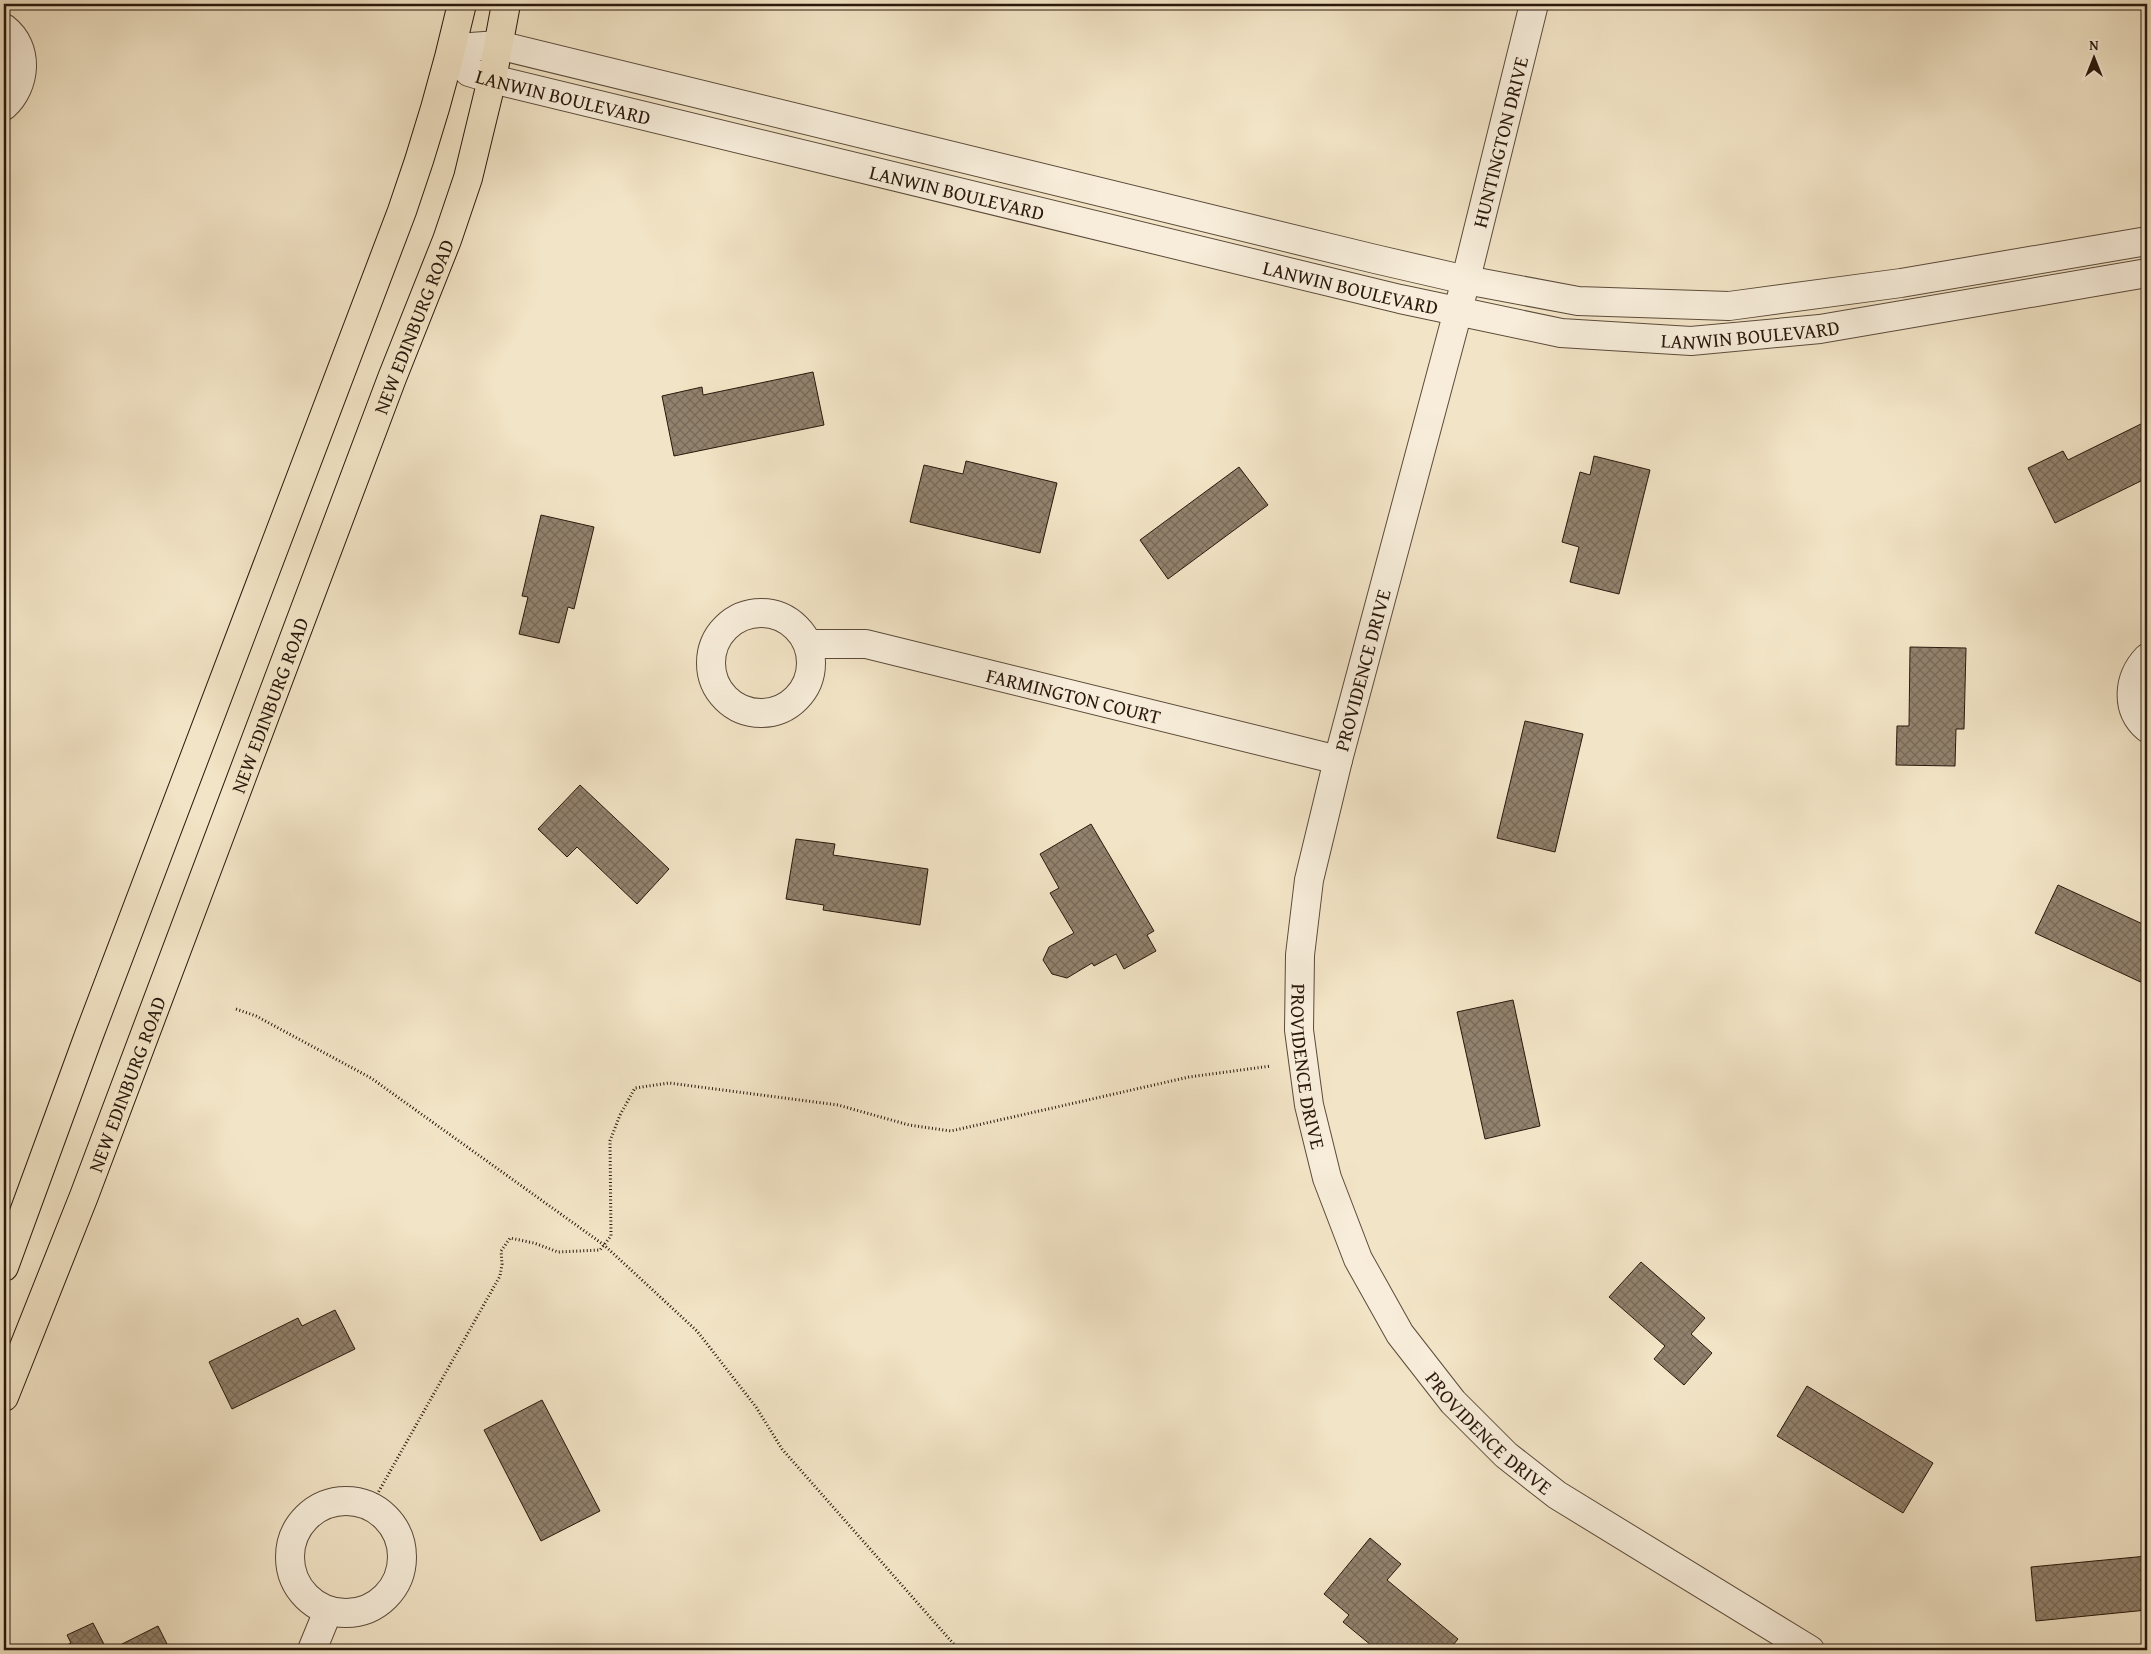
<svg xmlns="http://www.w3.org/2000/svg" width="2151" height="1654" font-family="'Gentium Book Plus',serif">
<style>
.building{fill:url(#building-cross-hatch);stroke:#2a180c}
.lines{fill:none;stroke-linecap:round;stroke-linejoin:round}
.minor-casing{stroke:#5c4b3a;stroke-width:30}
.major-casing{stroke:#2a180c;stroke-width:30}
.path{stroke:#2a180c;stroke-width:3;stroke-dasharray:1 2.5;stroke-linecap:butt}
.minor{stroke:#f7edda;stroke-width:28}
.major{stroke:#f2e4c6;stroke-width:28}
.labels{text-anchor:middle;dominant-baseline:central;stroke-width:4;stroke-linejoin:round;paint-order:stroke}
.street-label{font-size:20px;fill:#2a180c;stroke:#f7edda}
</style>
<defs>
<pattern id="building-cross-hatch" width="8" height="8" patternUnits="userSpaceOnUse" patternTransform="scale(1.25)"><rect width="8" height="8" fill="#92826d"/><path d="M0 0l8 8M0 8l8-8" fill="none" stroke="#776958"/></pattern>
</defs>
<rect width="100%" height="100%" fill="#f2e4c6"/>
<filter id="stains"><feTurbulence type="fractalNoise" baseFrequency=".004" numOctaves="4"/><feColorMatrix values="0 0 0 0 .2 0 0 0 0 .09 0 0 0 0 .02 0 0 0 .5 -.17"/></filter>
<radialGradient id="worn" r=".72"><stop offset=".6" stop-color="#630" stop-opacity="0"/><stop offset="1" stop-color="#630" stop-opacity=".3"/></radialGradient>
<!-- building -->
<path class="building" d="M813,372L824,425L674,456L662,396L702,387L703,395Z
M2147,421V478L2055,523L2028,468L2063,451L2068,460Z
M1594,456L1650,470L1619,594L1570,582L1579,547L1562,542L1580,472L1590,475Z
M966,461L1057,483L1040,553L910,522L924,465L963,474Z
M1239,467L1268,505L1168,579L1140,540Z
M541,515L594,527L574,609L568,607L559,643L519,634L528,597L522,596Z
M1910,647L1966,648L1964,729H1956L1955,766L1896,765L1897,726H1909Z
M1525,721L1583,734L1555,852L1497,838Z
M580,785L669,869L637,904L577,847L567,857L538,829Z
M1091,824L1154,931L1147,935L1156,951L1124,969L1116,954L1094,966L1092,963L1067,978L1052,974L1043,960L1049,947L1074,933L1050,893L1059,888L1040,854Z
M796,839L835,844L833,855L928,869L920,925L823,910L824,905L786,899Z
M2058,885L2147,926V985L2035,933Z
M1513,1000L1540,1126L1485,1139L1457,1012Z
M1641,1262L1705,1318L1691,1334L1712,1353L1684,1385L1654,1359L1665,1346L1609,1297Z
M335,1310L355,1349L232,1409L209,1362L298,1318L302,1326Z
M1807,1386L1933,1463L1903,1513L1777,1436Z
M542,1400L600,1511L541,1541L484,1430Z
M1370,1538L1401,1564L1387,1580L1458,1639L1449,1650H1377L1343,1622L1349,1615L1324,1594Z
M2147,1556V1610L2036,1621L2031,1567Z
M93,1623L107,1650H56L71,1643L67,1635Z
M158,1626L170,1650H110Z"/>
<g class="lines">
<defs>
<g id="minor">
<path id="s1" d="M1534,4L1458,311L1338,760L1309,880L1300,955L1299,1030L1309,1105L1327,1178L1358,1259L1400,1334L1453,1402L1506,1455L1557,1495L1810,1650"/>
<path d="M4,28C30,48 26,86 4,106"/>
<path id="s2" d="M2147,241L1901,283L1729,306L1578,301L1466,280L1375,259L498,45L471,47L451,53L469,72L492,79L1400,299L1561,333L1691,341L1820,329L2147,273"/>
<circle cx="761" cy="663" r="50"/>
<path id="s3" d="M808,644H866L1338,760"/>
<path d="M2147,658C2128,678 2125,709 2147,728"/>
<circle cx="346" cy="1557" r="56"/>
<path d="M312,1650L328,1611"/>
</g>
<g id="major">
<path d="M4,1267L89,1035L402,211C426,143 446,74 462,4"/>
<path id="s4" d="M4,1397L84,1196L392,378L447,240L468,178L492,79L506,4"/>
</g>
</defs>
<!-- minor casing -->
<use href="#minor" class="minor-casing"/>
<!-- major casing -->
<use href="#major" class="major-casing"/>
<!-- path -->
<path class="path" d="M236,1009L256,1016L371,1078L604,1245L697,1331L756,1407L782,1449L959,1650
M370,1507L500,1276L502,1264L501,1251L510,1238L534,1243L558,1252L600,1250L611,1236L610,1141L620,1115L635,1088L669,1083L838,1105L909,1125L951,1131L1189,1077L1271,1066"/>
<!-- minor -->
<use href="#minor" class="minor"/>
<!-- major -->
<use href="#major" class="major"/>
</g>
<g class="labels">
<!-- street labels -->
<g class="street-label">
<text stroke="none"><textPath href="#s2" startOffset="1856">LANWIN BOULEVARD</textPath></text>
<text transform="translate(1500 142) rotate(-76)">HUNTINGTON DRIVE</text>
<text stroke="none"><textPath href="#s2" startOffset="2261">LANWIN BOULEVARD</textPath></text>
<text stroke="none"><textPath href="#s2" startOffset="2666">LANWIN BOULEVARD</textPath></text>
<text stroke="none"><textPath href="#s4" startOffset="1146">NEW EDINBURG ROAD</textPath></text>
<text stroke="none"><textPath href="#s2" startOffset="3071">LANWIN BOULEVARD</textPath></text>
<text transform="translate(1362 670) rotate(-75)">PROVIDENCE DRIVE</text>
<text stroke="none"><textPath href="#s3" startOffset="272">FARMINGTON COURT</textPath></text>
<text stroke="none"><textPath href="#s4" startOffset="741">NEW EDINBURG ROAD</textPath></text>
<text stroke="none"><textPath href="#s1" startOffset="1092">PROVIDENCE DRIVE</textPath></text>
<text stroke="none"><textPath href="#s4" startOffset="336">NEW EDINBURG ROAD</textPath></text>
<text stroke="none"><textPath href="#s1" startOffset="1512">PROVIDENCE DRIVE</textPath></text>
</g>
</g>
<!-- margin -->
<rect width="2151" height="1654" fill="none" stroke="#f2e4c6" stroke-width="20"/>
<rect x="5" y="5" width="2141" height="1644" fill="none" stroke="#2a180c" stroke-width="2.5"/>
<rect x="10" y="10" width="2131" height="1634" fill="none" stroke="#2a180c"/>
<!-- north arrow -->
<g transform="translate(2094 58)" stroke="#f7edda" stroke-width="4" paint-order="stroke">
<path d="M0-4L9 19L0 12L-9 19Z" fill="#2a180c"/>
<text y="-8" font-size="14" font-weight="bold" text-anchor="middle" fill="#2a180c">N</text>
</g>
<rect width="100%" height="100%" filter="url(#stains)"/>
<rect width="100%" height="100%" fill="url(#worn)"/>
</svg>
